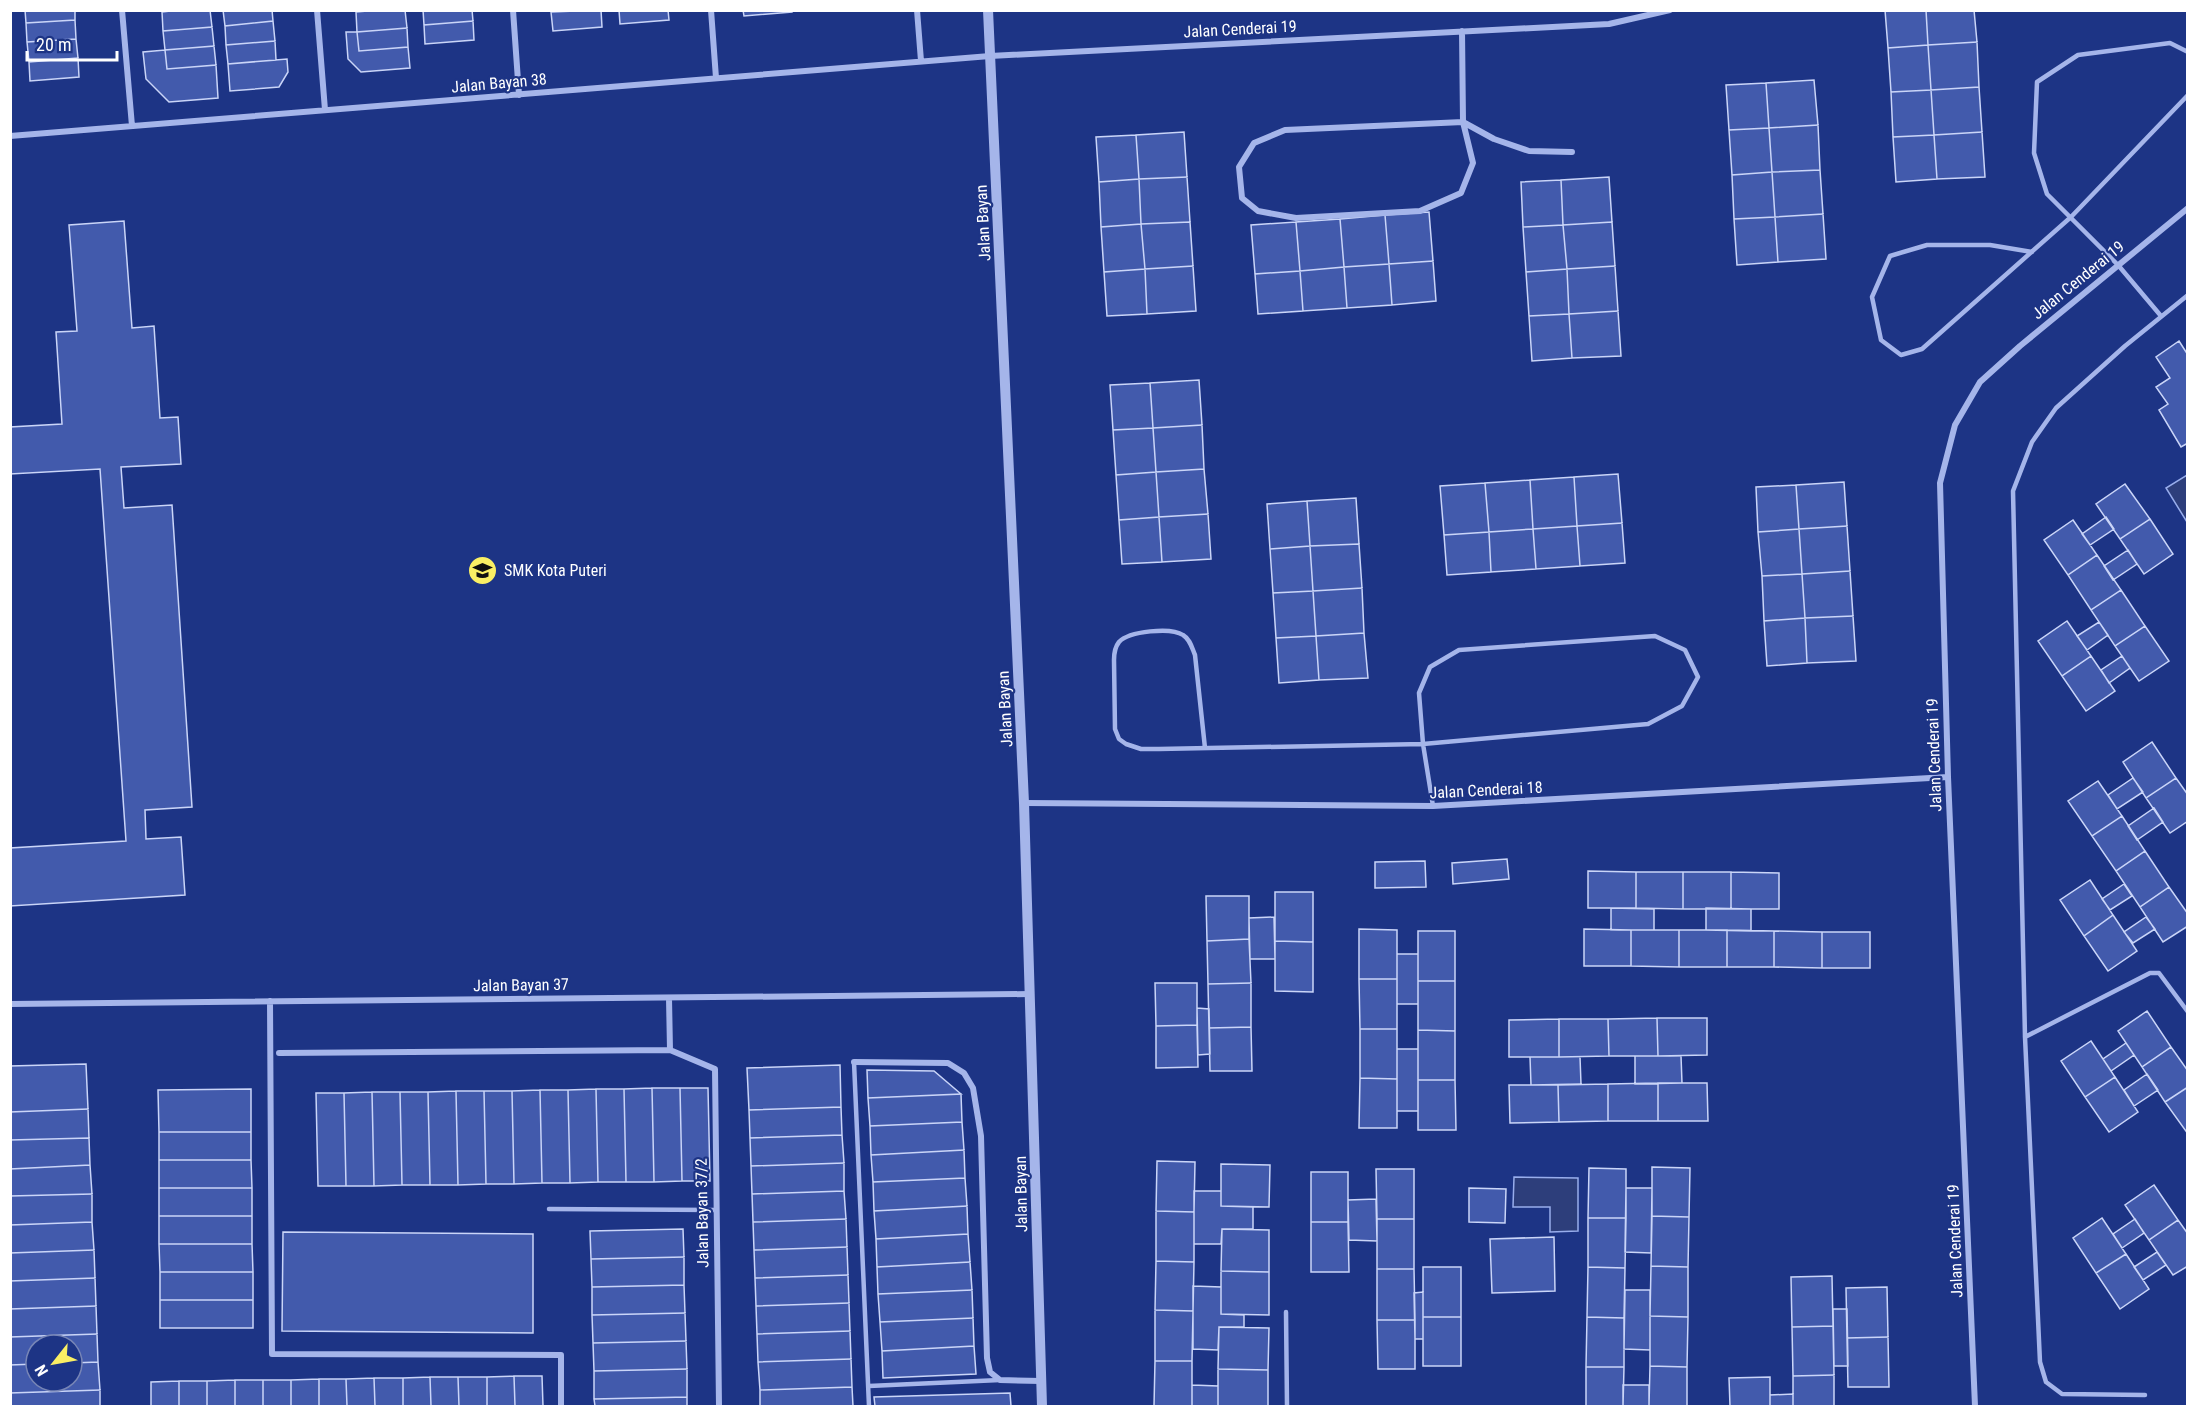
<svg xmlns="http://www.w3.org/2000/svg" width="2198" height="1417" font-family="'Roboto Condensed',sans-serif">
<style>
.water{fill:#2d3e7b;stroke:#98adec;stroke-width:1.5}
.building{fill:#425aac;stroke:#cad5f8;stroke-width:1.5}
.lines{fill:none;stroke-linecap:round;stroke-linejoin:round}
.service{stroke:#a5b5ea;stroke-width:4.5}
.minor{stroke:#a5b5ea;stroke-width:6}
.tertiary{stroke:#a5b5ea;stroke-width:10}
.labels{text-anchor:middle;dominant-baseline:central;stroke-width:4.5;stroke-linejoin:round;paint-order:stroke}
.street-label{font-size:16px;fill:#fff;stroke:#1d3485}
.poi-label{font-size:16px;fill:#fff;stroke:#1d3485;text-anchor:start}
</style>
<rect width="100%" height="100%" fill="#1d3485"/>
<!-- water -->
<path class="water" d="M2187,475V522L2166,488Z
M1514,1177L1578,1178V1231L1550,1232V1207H1513Z"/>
<!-- building -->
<path class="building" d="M25,10H75V20L26,23Z
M179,10H210L212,27L163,31L162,12Z
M223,10H272L273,21L225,26Z
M379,10H405L407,28L357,32L356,12Z
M423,10H472L473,21L424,25Z
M601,10L602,27L553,31L551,12Z
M619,10H668L669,20L620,24Z
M743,10H792V12L744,16Z
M1885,10H1926L1928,45L1888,48Z
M1926,10H1974L1977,42L1928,45Z
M75,20L76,39L27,42L26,23Z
M273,21L275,41L226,45L225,26Z
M473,21L474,40L425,44L424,25Z
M212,27L214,46L165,50L163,31Z
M407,28L408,47L359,51L357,32Z
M346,32H357L359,51L408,47L410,68L361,72L348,59Z
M76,39L78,58L29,62L27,42Z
M275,41L276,60L228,64L226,45Z
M1977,42L1979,87L1931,90L1928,45Z
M1928,45L1931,90L1891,92L1888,48Z
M214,46L216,65L167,69L165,50Z
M165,50L167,69L216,65L218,98L169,102L146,79L143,52Z
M78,58L79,77L30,81L29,62Z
M287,59L288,72L279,87L230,91L228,64Z
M1814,80L1818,125L1769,128L1766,83Z
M1766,83L1769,128L1729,130L1726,85Z
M1979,87L1982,132L1934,135L1931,90Z
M1931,90L1934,135L1893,137L1891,92Z
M1818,125L1820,170L1772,172L1769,128Z
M1769,128L1772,172L1732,175L1729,130Z
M1184,132L1187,177L1139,179L1136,135Z
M1982,132L1985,177L1937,179L1934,135Z
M1136,135L1139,179L1099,182L1096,137Z
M1934,135L1937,179L1896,182L1893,137Z
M1820,170L1823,214L1775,217L1772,172Z
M1772,172L1775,217L1734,219L1732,175Z
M1187,177L1190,222L1141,224L1139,179Z
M1609,177L1612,222L1563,225L1561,180Z
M1139,179L1141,224L1101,227L1099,182Z
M1561,180L1563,225L1523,227L1521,182Z
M1429,212L1433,261L1389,264L1385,215Z
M1823,214L1826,259L1778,262L1775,217Z
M1385,215L1389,264L1344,267L1340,219Z
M1775,217L1778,262L1737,265L1734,219Z
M1340,219L1344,267L1300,271L1296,222Z
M124,221L132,328L154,326L160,418L178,417L181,464L121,467L124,508L172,505L192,807L145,810L146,839L181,837L185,895L10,906V848L126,841L100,469L10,474V427L62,424L56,332L77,331L69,225Z
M1190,222L1193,266L1145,269L1141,224Z
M1296,222L1300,271L1255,274L1251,225Z
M1612,222L1615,266L1567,269L1563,225Z
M1141,224L1145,269L1104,272L1101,227Z
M1563,225L1567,269L1526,272L1523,227Z
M1433,261L1436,301L1392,305L1389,264Z
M1389,264L1392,305L1347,308L1344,267Z
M1193,266L1196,311L1147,314L1145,269Z
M1615,266L1618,311L1569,314L1567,269Z
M1344,267L1347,308L1303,311L1300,271Z
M1145,269L1147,314L1107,316L1104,272Z
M1567,269L1569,314L1529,316L1526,272Z
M1300,271L1303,311L1258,314L1255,274Z
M1618,311L1621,356L1572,358L1569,314Z
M1569,314L1572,358L1532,361L1529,316Z
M2179,341L2188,355V443L2181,447L2159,410L2168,404L2156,387L2170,378L2156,357Z
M1199,380L1202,425L1153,428L1150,383Z
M1150,383L1153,428L1113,430L1110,385Z
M1202,425L1204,469L1156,472L1153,428Z
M1153,428L1156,472L1116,475L1113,430Z
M1204,469L1208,514L1159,517L1156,472Z
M1156,472L1159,517L1119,520L1116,475Z
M1618,474L1622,523L1577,526L1574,477Z
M1574,477L1577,526L1533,529L1530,480Z
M1530,480L1533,529L1489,532L1485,483Z
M1844,482L1847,526L1799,529L1796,485Z
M1485,483L1489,532L1444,535L1440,486Z
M2125,484L2150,519L2120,539L2096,504Z
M1796,485L1799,529L1758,532L1756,487Z
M1356,498L1359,544L1310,546L1307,501Z
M1307,501L1310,546L1270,549L1267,504Z
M1208,514L1211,559L1162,562L1159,517Z
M1159,517L1162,562L1122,564L1119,520Z
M2106,517L2114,529L2090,545L2082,534Z
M2150,519L2173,554L2144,574L2120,539Z
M2073,520L2097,555L2068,575L2044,540Z
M1622,523L1625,563L1580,566L1577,526Z
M1577,526L1580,566L1536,569L1533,529Z
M1847,526L1850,571L1802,574L1799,529Z
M1533,529L1536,569L1491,572L1489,532Z
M1799,529L1802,574L1762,576L1758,532Z
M1489,532L1491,572L1447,575L1444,535Z
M1359,544L1362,588L1313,591L1310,546Z
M1310,546L1313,591L1273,593L1270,549Z
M2128,550L2137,564L2113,580L2104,566Z
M2097,555L2121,590L2091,610L2068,575Z
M1850,571L1853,616L1805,618L1802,574Z
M1802,574L1805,618L1764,621L1762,576Z
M1362,588L1364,633L1316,636L1313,591Z
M2121,590L2145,626L2115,646L2091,610Z
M1313,591L1316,636L1276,638L1273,593Z
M1853,616L1856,661L1807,663L1805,618Z
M1805,618L1807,663L1767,666L1764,621Z
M2067,621L2091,656L2062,676L2038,641Z
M2099,622L2108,635L2087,650L2077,636Z
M2145,626L2169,661L2139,681L2115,646Z
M1364,633L1368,678L1319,680L1316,636Z
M1316,636L1319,680L1279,683L1276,638Z
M2091,656L2115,691L2086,711L2062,676Z
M2122,656L2130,668L2109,683L2101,670Z
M2152,742L2176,778L2146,798L2123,762Z
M2133,778L2143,792L2117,809L2108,795Z
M2176,778L2188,795V821L2170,833L2146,798Z
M2098,781L2122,816L2092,836L2068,801Z
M2154,808L2163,822L2137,840L2128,826Z
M2122,816L2145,851L2116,871L2092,836Z
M2145,851L2169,887L2140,907L2116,871Z
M1507,859L1509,879L1453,884L1452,863Z
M1425,861L1426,887L1375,888V862Z
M1588,871L1636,872V908H1588Z
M1636,872H1683V909L1636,908Z
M1683,872H1731V909H1683Z
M1731,872L1779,873V909H1731Z
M2090,880L2113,915L2084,936L2060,900Z
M2124,884L2132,896L2110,910L2102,899Z
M2169,887L2188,914V926L2163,942L2140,907Z
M1275,892H1313V942L1275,941Z
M1206,896H1249V939L1207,941Z
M1611,908L1654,909V930H1611Z
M1706,908L1751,909V931L1706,930Z
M2113,915L2137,951L2108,971L2084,936Z
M1274,917L1275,959H1250L1249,918Z
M2146,917L2155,929L2133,943L2124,932Z
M1359,929L1397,930V979H1359Z
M1584,929L1631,930V966H1584Z
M1631,930H1679V967L1631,966Z
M1679,930H1727V967H1679Z
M1727,930L1774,931V967H1727Z
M1418,931H1455V981H1418Z
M1774,931L1822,932V968L1774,967Z
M1822,932H1870V968H1822Z
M1249,939L1251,983L1208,984L1207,941Z
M1275,941L1313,942V992L1275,991Z
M1397,954H1418V1004H1397Z
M1359,979H1397V1029H1360Z
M1418,981H1455V1031L1418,1030Z
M1155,983H1197V1025L1156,1026Z
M1251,983V1027L1209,1028L1208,984Z
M1197,1008L1209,1009L1210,1054L1198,1055Z
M2147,1011L2171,1047L2142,1067L2118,1031Z
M1657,1018H1707V1055L1658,1056Z
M1657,1018L1658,1056H1609L1608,1019Z
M1559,1019H1608L1609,1056L1559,1057Z
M1559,1019V1057H1509V1020Z
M1197,1025L1198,1067L1156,1068V1026Z
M1251,1027L1252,1071H1210L1209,1028Z
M1360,1029H1397V1079L1360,1078Z
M1418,1030L1455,1031V1080H1418Z
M2091,1041L2115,1077L2085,1097L2061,1061Z
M2126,1043L2134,1055L2111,1071L2103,1059Z
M2171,1047L2188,1071V1087L2165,1102L2142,1067Z
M1397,1049H1418V1111H1397Z
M1635,1056H1681L1682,1083L1635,1084Z
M1530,1057H1580L1581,1084L1531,1085Z
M86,1064L88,1109L10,1112V1066Z
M840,1065L841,1107L749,1110L747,1068Z
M867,1070L934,1071L961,1094L868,1098Z
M2147,1074L2158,1090L2134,1106L2124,1090Z
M2115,1077L2138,1112L2109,1132L2085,1097Z
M1360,1078L1397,1079V1128H1359Z
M1418,1080H1455L1456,1130H1418Z
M1658,1083H1707L1708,1121H1658Z
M1658,1083V1121H1608V1084Z
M1608,1084V1121L1559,1122L1558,1085Z
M1509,1085H1558L1559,1122L1510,1123Z
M2188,1087V1134L2165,1102Z
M652,1088H680L682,1181L654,1182Z
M652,1088L654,1182H626L624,1089Z
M680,1088H708L710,1181H682Z
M251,1089V1132H159L158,1090Z
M596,1089H624L626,1182H598Z
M596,1089L598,1182L570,1183L568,1090Z
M540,1090H568L570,1183H542Z
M540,1090L542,1183L514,1184L512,1091Z
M456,1091H484L486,1184L458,1185Z
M456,1091L458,1185H430L428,1092Z
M484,1091H512L514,1184H486Z
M372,1092H400L402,1185L374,1186Z
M372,1092L374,1186H346L344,1093Z
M400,1092H428L430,1185H402Z
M316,1093H344L346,1186H318Z
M961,1094L962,1122L870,1126L868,1098Z
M841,1107L842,1135L750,1138L749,1110Z
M88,1109L89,1138L10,1140V1112Z
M962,1122L964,1150L871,1155L870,1126Z
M159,1132H251V1160H159Z
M842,1135L844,1163L751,1166L750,1138Z
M89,1138L90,1165L10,1169V1140Z
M964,1150L965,1178L873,1182L871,1155Z
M159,1160H251L252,1188H159Z
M1157,1161L1195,1162L1194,1212L1156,1211Z
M844,1163V1191L752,1194L751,1166Z
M1221,1164L1270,1165L1269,1207L1221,1206Z
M90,1165L92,1194L10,1196V1169Z
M1652,1167L1690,1168L1689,1217L1652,1216Z
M1589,1168L1626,1169V1218H1588Z
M1376,1169H1414V1219H1377Z
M1311,1172H1348V1222H1311Z
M965,1178L967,1206L874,1211L873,1182Z
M2154,1185L2178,1220L2149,1240L2125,1205Z
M159,1188H252V1216H159Z
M1469,1188L1506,1189L1505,1223L1469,1222Z
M1626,1188H1652L1651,1253L1625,1252Z
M844,1191L846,1219L753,1222L752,1194Z
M1194,1191H1221V1206L1253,1207V1229H1222L1221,1244H1194Z
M92,1194V1222L10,1225V1196Z
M1376,1199L1377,1241L1349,1240L1348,1200Z
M967,1206L968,1234L876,1239L874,1211Z
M1156,1211L1194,1212V1262L1156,1261Z
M159,1216H252V1244H159Z
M1652,1216L1689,1217L1688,1267L1651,1266Z
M1588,1218H1626L1625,1268L1588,1267Z
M2102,1218L2126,1254L2096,1273L2073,1238Z
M846,1219L847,1247L754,1250L753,1222Z
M1377,1219H1414V1269H1377Z
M2135,1219L2144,1233L2122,1248L2113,1234Z
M2178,1220L2188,1234V1266L2173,1275L2149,1240Z
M92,1222L94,1250L10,1253V1225Z
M1311,1222H1348L1349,1272H1311Z
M683,1229L684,1257L591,1259L590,1231Z
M1222,1229L1269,1230V1272L1221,1271Z
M283,1232L533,1234V1333L282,1331Z
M968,1234L970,1262L877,1267L876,1239Z
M1554,1237L1555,1291L1492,1293L1490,1239Z
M159,1244H252L253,1272H160Z
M847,1247L848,1275L755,1278L754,1250Z
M94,1250L95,1278L10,1281V1253Z
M2157,1252L2166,1265L2143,1280L2134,1267Z
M2126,1254L2149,1289L2120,1309L2096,1273Z
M684,1257V1285L592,1287L591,1259Z
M1156,1261L1194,1262L1193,1311L1155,1310Z
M970,1262L972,1290L878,1294L877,1267Z
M1651,1266L1688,1267V1317L1650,1316Z
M1423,1267H1461V1317H1423Z
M1588,1267L1625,1268L1624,1318L1587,1317Z
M1377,1269H1414L1415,1320H1377Z
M1221,1271L1269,1272V1315L1221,1314Z
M160,1272H253V1300H160Z
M848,1275L849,1303L756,1306L755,1278Z
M1832,1276L1833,1326L1792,1327L1791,1277Z
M95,1278L96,1306L10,1309V1281Z
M684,1285L685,1313L592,1315V1287Z
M1193,1286L1221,1287V1314L1244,1315V1327H1219L1218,1350L1193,1349Z
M1887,1287L1888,1337L1847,1338L1846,1288Z
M972,1290L973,1318L880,1322L878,1294Z
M1625,1290H1650V1350L1624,1349Z
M1423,1292V1339H1415L1414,1293Z
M160,1300H253V1328H160Z
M849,1303L850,1331L757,1334L756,1306Z
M96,1306L97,1334L10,1337V1309Z
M1833,1309H1847L1848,1366H1834Z
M1155,1310L1193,1311L1192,1361H1155Z
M685,1313L686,1341L593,1343L592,1315Z
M1650,1316L1688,1317L1687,1367L1650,1366Z
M1423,1317H1461V1366H1423Z
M1587,1317L1624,1318V1367H1586Z
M973,1318L974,1346L882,1351L880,1322Z
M1377,1320H1415V1369H1378Z
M1833,1326L1834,1375L1793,1376L1792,1327Z
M1219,1327L1269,1328L1268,1370L1218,1369Z
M850,1331L851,1359L758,1362L757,1334Z
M97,1334L98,1362L72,1363V1345H36V1364L10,1365V1337Z
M1888,1337L1889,1387H1848L1847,1338Z
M686,1341L687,1369L594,1371L593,1343Z
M974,1346L976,1374L883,1378L882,1351Z
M851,1359L852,1387L760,1390L758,1362Z
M1155,1361H1192V1406H1154Z
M98,1362L100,1390L10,1393V1365L36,1364V1381H72V1363Z
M1650,1366L1687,1367V1406H1649Z
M1586,1367H1624L1623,1406H1586Z
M687,1369V1397L594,1399V1371Z
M1218,1369L1268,1370V1406H1218Z
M1834,1375V1406H1793V1376Z
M514,1376H542L543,1406H515Z
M514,1376L515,1406H487V1377Z
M430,1377H458L459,1406H431Z
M430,1377L431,1406H403V1378Z
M458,1377H487V1406H459Z
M1770,1377V1406H1730L1729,1378Z
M374,1378H403V1406H375Z
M374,1378L375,1406H347L346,1379Z
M319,1379H346L347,1406H319Z
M319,1379V1406H291V1380Z
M235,1380H263V1406H235Z
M235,1380V1406H207V1381Z
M263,1380H291V1406H263Z
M179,1381H207V1406H179Z
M179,1381V1406H151V1382Z
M1192,1385L1218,1386V1406H1192Z
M1623,1385H1649V1406H1623Z
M852,1387L853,1406H760V1390Z
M100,1390V1406H10V1393Z
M1010,1393L1011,1406H875L874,1397Z
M1793,1394V1406H1770V1395Z
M687,1397V1406H595L594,1399Z"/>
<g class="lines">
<!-- service -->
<path class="service" d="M2032,252L1990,245H1927L1890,256L1872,297L1881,340L1901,355L1922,349L2071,217L2188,95
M2161,316L2118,265L2047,194L2034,153L2037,82L2078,55L2170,43L2188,52
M1205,748L1195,655C1192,648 1190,639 1183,635C1171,627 1129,631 1119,642C1115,647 1114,653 1114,660L1115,729L1119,739L1126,744L1141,749H1159L1423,744L1648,724L1682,706L1698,677L1685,650L1655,636L1459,650L1430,667L1419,693L1423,744L1433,806
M2025,1037L2150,973H2159L2188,1012
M854,1062L869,1406
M549,1209L716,1210
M1286,1312L1287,1406
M869,1386L1000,1380
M2145,1395L2062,1394L2046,1382L2040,1362L2025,1037L2013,491L2032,442L2056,408L2125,346L2188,295"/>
<!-- minor -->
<path class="minor" d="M122,10L132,126
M317,10L325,110
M513,10L519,95
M711,10L716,78
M917,10L921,61
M1462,31L1463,122L1494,139L1529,151L1572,152
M1463,122L1473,163L1461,193L1420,211L1296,218L1258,211L1242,198L1239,167L1254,143L1285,130Z
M10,136L990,56L1609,24L1670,10
M1024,803L1433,806L1948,777
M270,1001L272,1354L561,1355V1406
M10,1004L1030,994
M670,1050L715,1069L719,1406
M279,1053L670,1050L669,998
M854,1062L948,1063L964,1073L973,1088L981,1136L987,1358L990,1372L1000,1380L1041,1381
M1975,1406L1948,777L1940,483L1955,425L1980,382L2020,346L2188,208"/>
<!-- tertiary -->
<path class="tertiary" d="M988,10L1024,803L1042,1406"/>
</g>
<!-- icons -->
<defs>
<symbol id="school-disc" viewBox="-11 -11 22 22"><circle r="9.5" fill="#faef64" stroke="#1d3485"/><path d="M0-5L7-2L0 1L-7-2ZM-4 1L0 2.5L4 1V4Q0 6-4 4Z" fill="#111"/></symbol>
</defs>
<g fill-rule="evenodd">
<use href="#school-disc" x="466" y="554" width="33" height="33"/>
</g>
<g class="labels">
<!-- street labels -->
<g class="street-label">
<text transform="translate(1240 29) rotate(-3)">Jalan Cenderai 19</text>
<text transform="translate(499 83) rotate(-5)">Jalan Bayan 38</text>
<text transform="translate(983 223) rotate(-93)">Jalan Bayan</text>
<text transform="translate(2078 280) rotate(-39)">Jalan Cenderai 19</text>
<text transform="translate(1005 709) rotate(-93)">Jalan Bayan</text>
<text transform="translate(1934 755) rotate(-92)">Jalan Cenderai 19</text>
<text transform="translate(1486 790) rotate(-3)">Jalan Cenderai 18</text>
<text transform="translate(521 985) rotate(-1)">Jalan Bayan 37</text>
<text transform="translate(1021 1194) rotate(-91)">Jalan Bayan</text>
<text transform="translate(702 1213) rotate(-91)">Jalan Bayan 37/2</text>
<text transform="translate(1955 1241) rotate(-92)">Jalan Cenderai 19</text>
</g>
<!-- poi labels -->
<g class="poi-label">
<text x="504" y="570">SMK Kota Puteri</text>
</g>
</g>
<!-- border -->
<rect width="2198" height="1417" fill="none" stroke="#ffffff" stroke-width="24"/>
<!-- north arrow -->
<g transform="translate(54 1363) rotate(239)"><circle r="28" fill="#1d3485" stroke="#7785b6" stroke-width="1.5"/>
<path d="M0-4.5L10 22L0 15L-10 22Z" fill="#faef64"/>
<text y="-9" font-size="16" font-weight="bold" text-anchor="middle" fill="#ffffff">N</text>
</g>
<!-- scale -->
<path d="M27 51v9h90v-9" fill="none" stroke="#ffffff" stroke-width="3"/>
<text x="36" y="51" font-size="18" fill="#ffffff" stroke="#1d3485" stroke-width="4.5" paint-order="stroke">20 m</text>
</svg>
